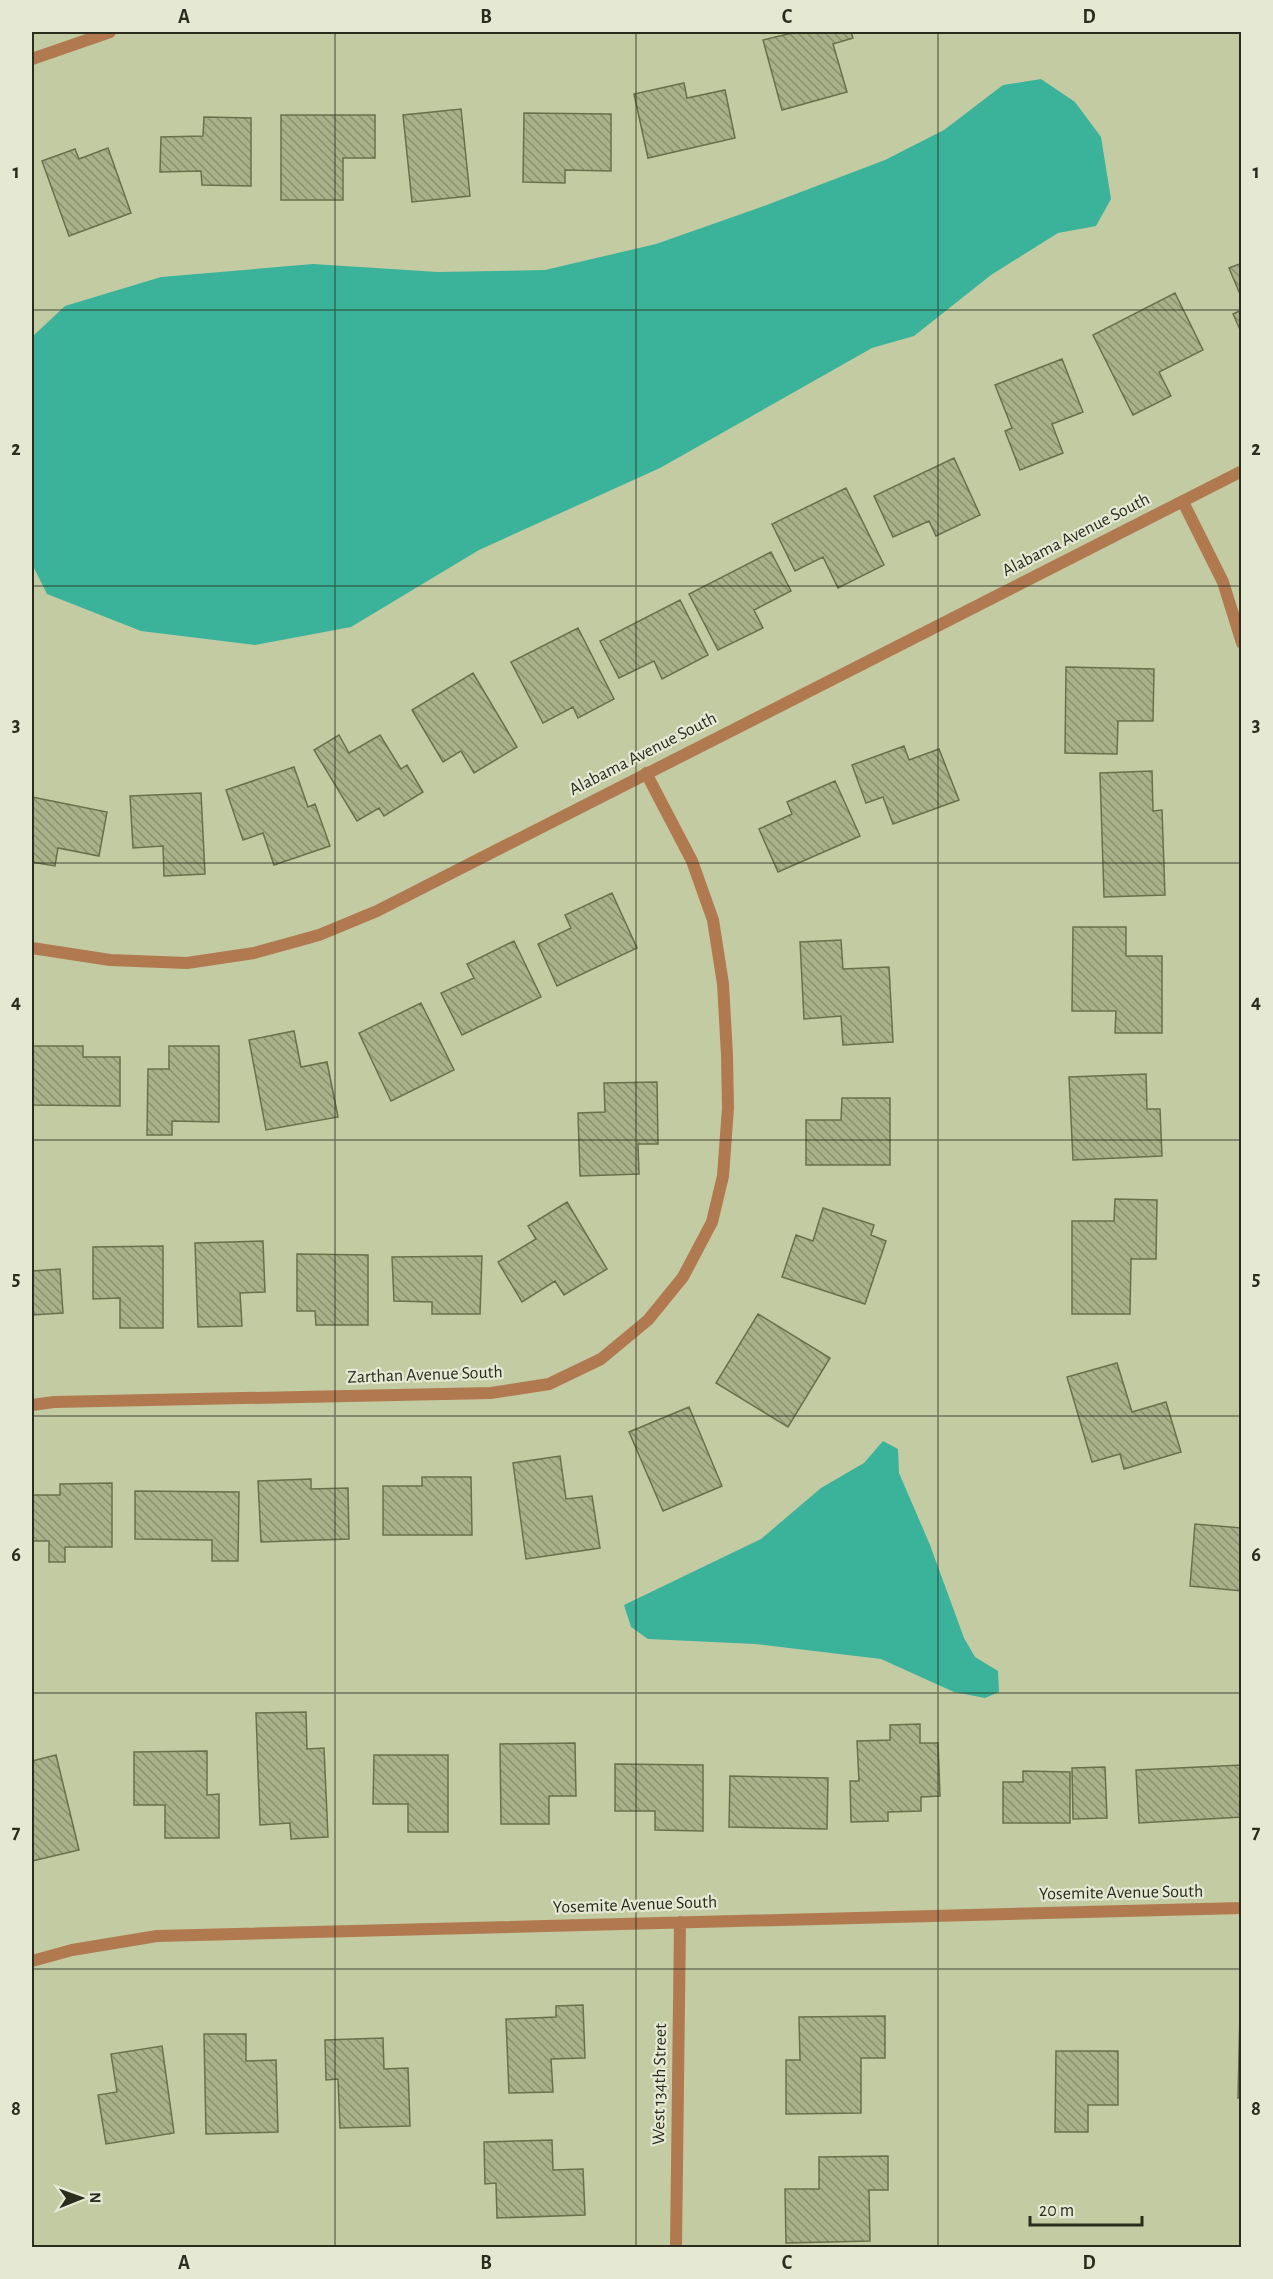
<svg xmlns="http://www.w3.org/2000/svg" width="1273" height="2279" font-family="'Alegreya Sans',sans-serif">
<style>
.water{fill:#3bb39b}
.building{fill:url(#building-back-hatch);stroke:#69704b;stroke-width:1.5}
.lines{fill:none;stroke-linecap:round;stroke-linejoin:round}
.street{stroke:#b17950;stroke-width:12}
.grid{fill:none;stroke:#2a2d1e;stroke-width:1.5;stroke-opacity:0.55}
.labels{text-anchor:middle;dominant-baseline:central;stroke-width:4.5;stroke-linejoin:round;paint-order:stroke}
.street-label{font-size:18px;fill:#2a2d1e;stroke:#e5e9d4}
.neatline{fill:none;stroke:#2a2d1e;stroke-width:2}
.grid-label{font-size:20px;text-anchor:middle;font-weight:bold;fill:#2a2d1e}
</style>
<defs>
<pattern id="building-back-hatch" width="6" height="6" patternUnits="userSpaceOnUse" patternTransform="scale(1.5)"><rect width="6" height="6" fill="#a9b189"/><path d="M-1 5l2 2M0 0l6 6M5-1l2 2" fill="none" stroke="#8a906f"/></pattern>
</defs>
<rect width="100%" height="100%" fill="#c3cba2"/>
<!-- water -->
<path class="water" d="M1041,79L1075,102L1101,137L1111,199L1096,226L1058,233L991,275L914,336L872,348L660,468L479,550L351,627L255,645L141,631L47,594L32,564V337L65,306L161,277L313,264L438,272L545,270L656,244L764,206L885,160L944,130L1003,85Z
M883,1441L898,1449L899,1473L930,1545L964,1638L975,1657L998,1671L999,1692L985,1698L954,1692L881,1659L755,1644L648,1639L631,1627L624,1605L761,1539L821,1488L864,1463Z"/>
<!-- building -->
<path class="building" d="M796,32H851L853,38L833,44L847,92L782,110L763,40Z
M684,83L687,98L725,90L735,138L648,158L634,94Z
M461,109L470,196L412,202L403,115Z
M524,113L611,114V171L565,170V183L523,182Z
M281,115H375V158H343V200H281Z
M204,117L251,118V186L202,185L201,171L160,172L161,137L203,136Z
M108,148L131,213L69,236L42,161L75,149L79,159Z
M1242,263V299L1229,268Z
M1175,293L1203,350L1159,372L1171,396L1133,415L1093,335Z
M1242,310V334L1233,314Z
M1062,359L1083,412L1052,424L1063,453L1020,470L1005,431L1012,428L995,385Z
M954,458L980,515L936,536L929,521L893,537L874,496Z
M846,488L884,565L838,588L823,557L795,571L772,524Z
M771,552L791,591L754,610L763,628L718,650L689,594Z
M680,600L708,655L662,679L654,661L619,678L600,641Z
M578,628L614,699L578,718L573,707L543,723L511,662Z
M1066,667L1154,669L1153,721H1118L1117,754L1065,753Z
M473,673L517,747L474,773L461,751L443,762L412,710Z
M339,735L349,753L380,735L401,769L407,765L423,792L384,816L379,808L357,821L314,750Z
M904,746L909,760L939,749L959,800L893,824L883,797L866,803L852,765Z
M294,767L308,807L315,804L330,846L274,865L263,833L243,840L226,790Z
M1152,771L1153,811L1162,810L1165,895L1104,897L1100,773Z
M835,781L860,836L778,872L759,829L792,814L787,802Z
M201,793L205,874L164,876L163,846L133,848L130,796Z
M32,797L107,812L99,856L58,848L55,866L32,862Z
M612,893L637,948L557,986L538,944L571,928L565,915Z
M1073,927H1126V956H1162V1033H1115L1116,1011H1072Z
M841,940L843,969L889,967L893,1042L843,1045L841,1016L804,1019L800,942Z
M514,941L541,997L462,1035L441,993L474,978L467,964Z
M421,1003L454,1070L391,1101L359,1033Z
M294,1031L301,1067L327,1062L338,1117L266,1130L249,1040Z
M32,1046H83V1057H120V1106L32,1105Z
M169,1046H219V1122L172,1121V1135H147L148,1069H169Z
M1146,1074L1147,1109H1160L1162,1156L1073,1160L1069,1077Z
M657,1082L658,1144H638L639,1174L580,1176L578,1113L605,1112L604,1083Z
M842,1098H890V1165H806V1120H841Z
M1115,1199L1157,1200L1156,1259H1131L1130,1314H1072V1221H1114Z
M567,1202L607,1269L564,1295L555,1281L522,1302L498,1262L536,1239L528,1226Z
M823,1208L874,1225L871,1235L886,1241L865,1304L782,1277L796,1235L813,1241Z
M263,1241L265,1292L240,1293L242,1326L198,1327L195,1243Z
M163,1246V1328H120V1298L93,1299V1247Z
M297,1254L368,1255V1325H316L315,1311H297Z
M482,1256L480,1314H432V1302L394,1301L392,1257Z
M60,1269L63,1313L32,1315V1271Z
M758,1314L830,1358L788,1427L716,1383Z
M1117,1363L1132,1412L1166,1402L1181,1452L1124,1469L1120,1454L1092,1462L1067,1377Z
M689,1407L722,1486L663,1511L629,1432Z
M560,1456L566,1499L592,1496L600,1548L526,1559L513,1463Z
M422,1477H471L472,1535H383V1486H422Z
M311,1479V1489L348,1488L349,1539L261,1542L258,1481Z
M112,1483V1547H65V1562H49V1541H32V1495H60V1484Z
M135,1491L239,1492L238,1561H212V1540L135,1539Z
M1242,1523V1591L1190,1586L1195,1524L1241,1528Z
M306,1712L307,1749L324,1748L328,1837L291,1839L290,1823L260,1825L256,1713Z
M920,1724V1743H938L940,1796L921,1797V1811L888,1812V1821L851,1822L850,1781H859L857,1741L890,1740V1725Z
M575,1743L576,1796H549V1824H501L500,1744Z
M207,1751V1795L219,1794V1838H165V1805H134V1752Z
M56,1755L79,1850L32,1861V1761Z
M374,1755H448V1832H408V1804H373Z
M615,1764L703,1765V1831L655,1830V1811H615Z
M1242,1765V1817L1139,1823L1136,1770Z
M1105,1767L1107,1818L1073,1819L1072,1768Z
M1023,1771L1070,1772V1823H1003V1782H1023Z
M730,1776L828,1778L827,1829L729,1827Z
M583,2005L585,2058L551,2059L553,2092L509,2093L506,2019L556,2017V2006Z
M1240,2010H1242V2098H1238Z
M885,2016V2058H861V2113L786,2114V2060H800L799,2017Z
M204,2034H246V2061L276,2060L278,2132L206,2134Z
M383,2038L384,2069L408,2068L410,2126L340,2128L338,2079L326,2080L325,2040Z
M162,2046L174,2133L106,2144L98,2095L117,2092L111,2054Z
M1056,2051H1118V2105H1088V2132H1055Z
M552,2140L553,2170L583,2169L585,2215L497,2218L496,2183L485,2184L484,2142Z
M888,2156V2190H869L870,2241L786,2243L785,2189H819V2157Z"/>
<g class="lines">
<!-- street -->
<path class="street" d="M32,59L110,32
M1183,502L1223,582L1242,643
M32,948L110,960L187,963L254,953L319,935L377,911L1242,471
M32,1405L54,1402L491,1393L549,1384L601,1359L648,1320L683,1277L712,1222L723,1176L728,1108L727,1055L723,984L713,920L692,861L646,773
M32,1961L72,1950L157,1936L1242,1908
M676,2248L680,1922"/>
</g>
<!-- grid -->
<path class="grid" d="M335,32V2248M636,32V2248M938,32V2248M32,310H1242M32,586H1242M32,863H1242M32,1140H1242M32,1416H1242M32,1693H1242M32,1969H1242"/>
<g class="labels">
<!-- street labels -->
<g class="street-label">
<text transform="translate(1076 535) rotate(-27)">Alabama Avenue South</text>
<text transform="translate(643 754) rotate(-27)">Alabama Avenue South</text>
<text transform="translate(425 1375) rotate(-2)">Zarthan Avenue South</text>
<text transform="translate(1121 1893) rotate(-1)">Yosemite Avenue South</text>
<text transform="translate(635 1905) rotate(-2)">Yosemite Avenue South</text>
<text transform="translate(660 2084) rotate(-89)">West 134th Street</text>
</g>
</g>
<!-- border -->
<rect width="1273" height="2279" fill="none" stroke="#e5e9d4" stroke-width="66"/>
<!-- north arrow -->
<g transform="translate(81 2198) rotate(89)" stroke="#e5e9d4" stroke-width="4.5" paint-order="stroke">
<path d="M0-4.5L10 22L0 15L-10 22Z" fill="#2a2d1e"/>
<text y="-9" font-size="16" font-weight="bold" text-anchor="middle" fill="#2a2d1e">N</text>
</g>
<!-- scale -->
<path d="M1030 2216v9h112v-9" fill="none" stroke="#2a2d1e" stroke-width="3"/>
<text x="1039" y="2216" font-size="18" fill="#2a2d1e" stroke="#e5e9d4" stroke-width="4.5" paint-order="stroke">20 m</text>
<rect x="33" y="33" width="1207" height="2213" class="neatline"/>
<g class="grid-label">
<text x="184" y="23">A</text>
<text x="486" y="23">B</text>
<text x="787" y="23">C</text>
<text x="1089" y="23">D</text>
<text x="16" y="178">1</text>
<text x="1256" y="178">1</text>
<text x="16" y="455">2</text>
<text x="1256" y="455">2</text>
<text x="16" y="731">3</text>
<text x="1256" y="731">3</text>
<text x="16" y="1008">4</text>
<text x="1256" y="1008">4</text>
<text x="16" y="1285">5</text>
<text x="1256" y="1285">5</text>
<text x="16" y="1561">6</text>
<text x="1256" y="1561">6</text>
<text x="16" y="1838">7</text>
<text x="1256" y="1838">7</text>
<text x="16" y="2115">8</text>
<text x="1256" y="2115">8</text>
<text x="184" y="2269">A</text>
<text x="486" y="2269">B</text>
<text x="787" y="2269">C</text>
<text x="1089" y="2269">D</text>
</g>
</svg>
